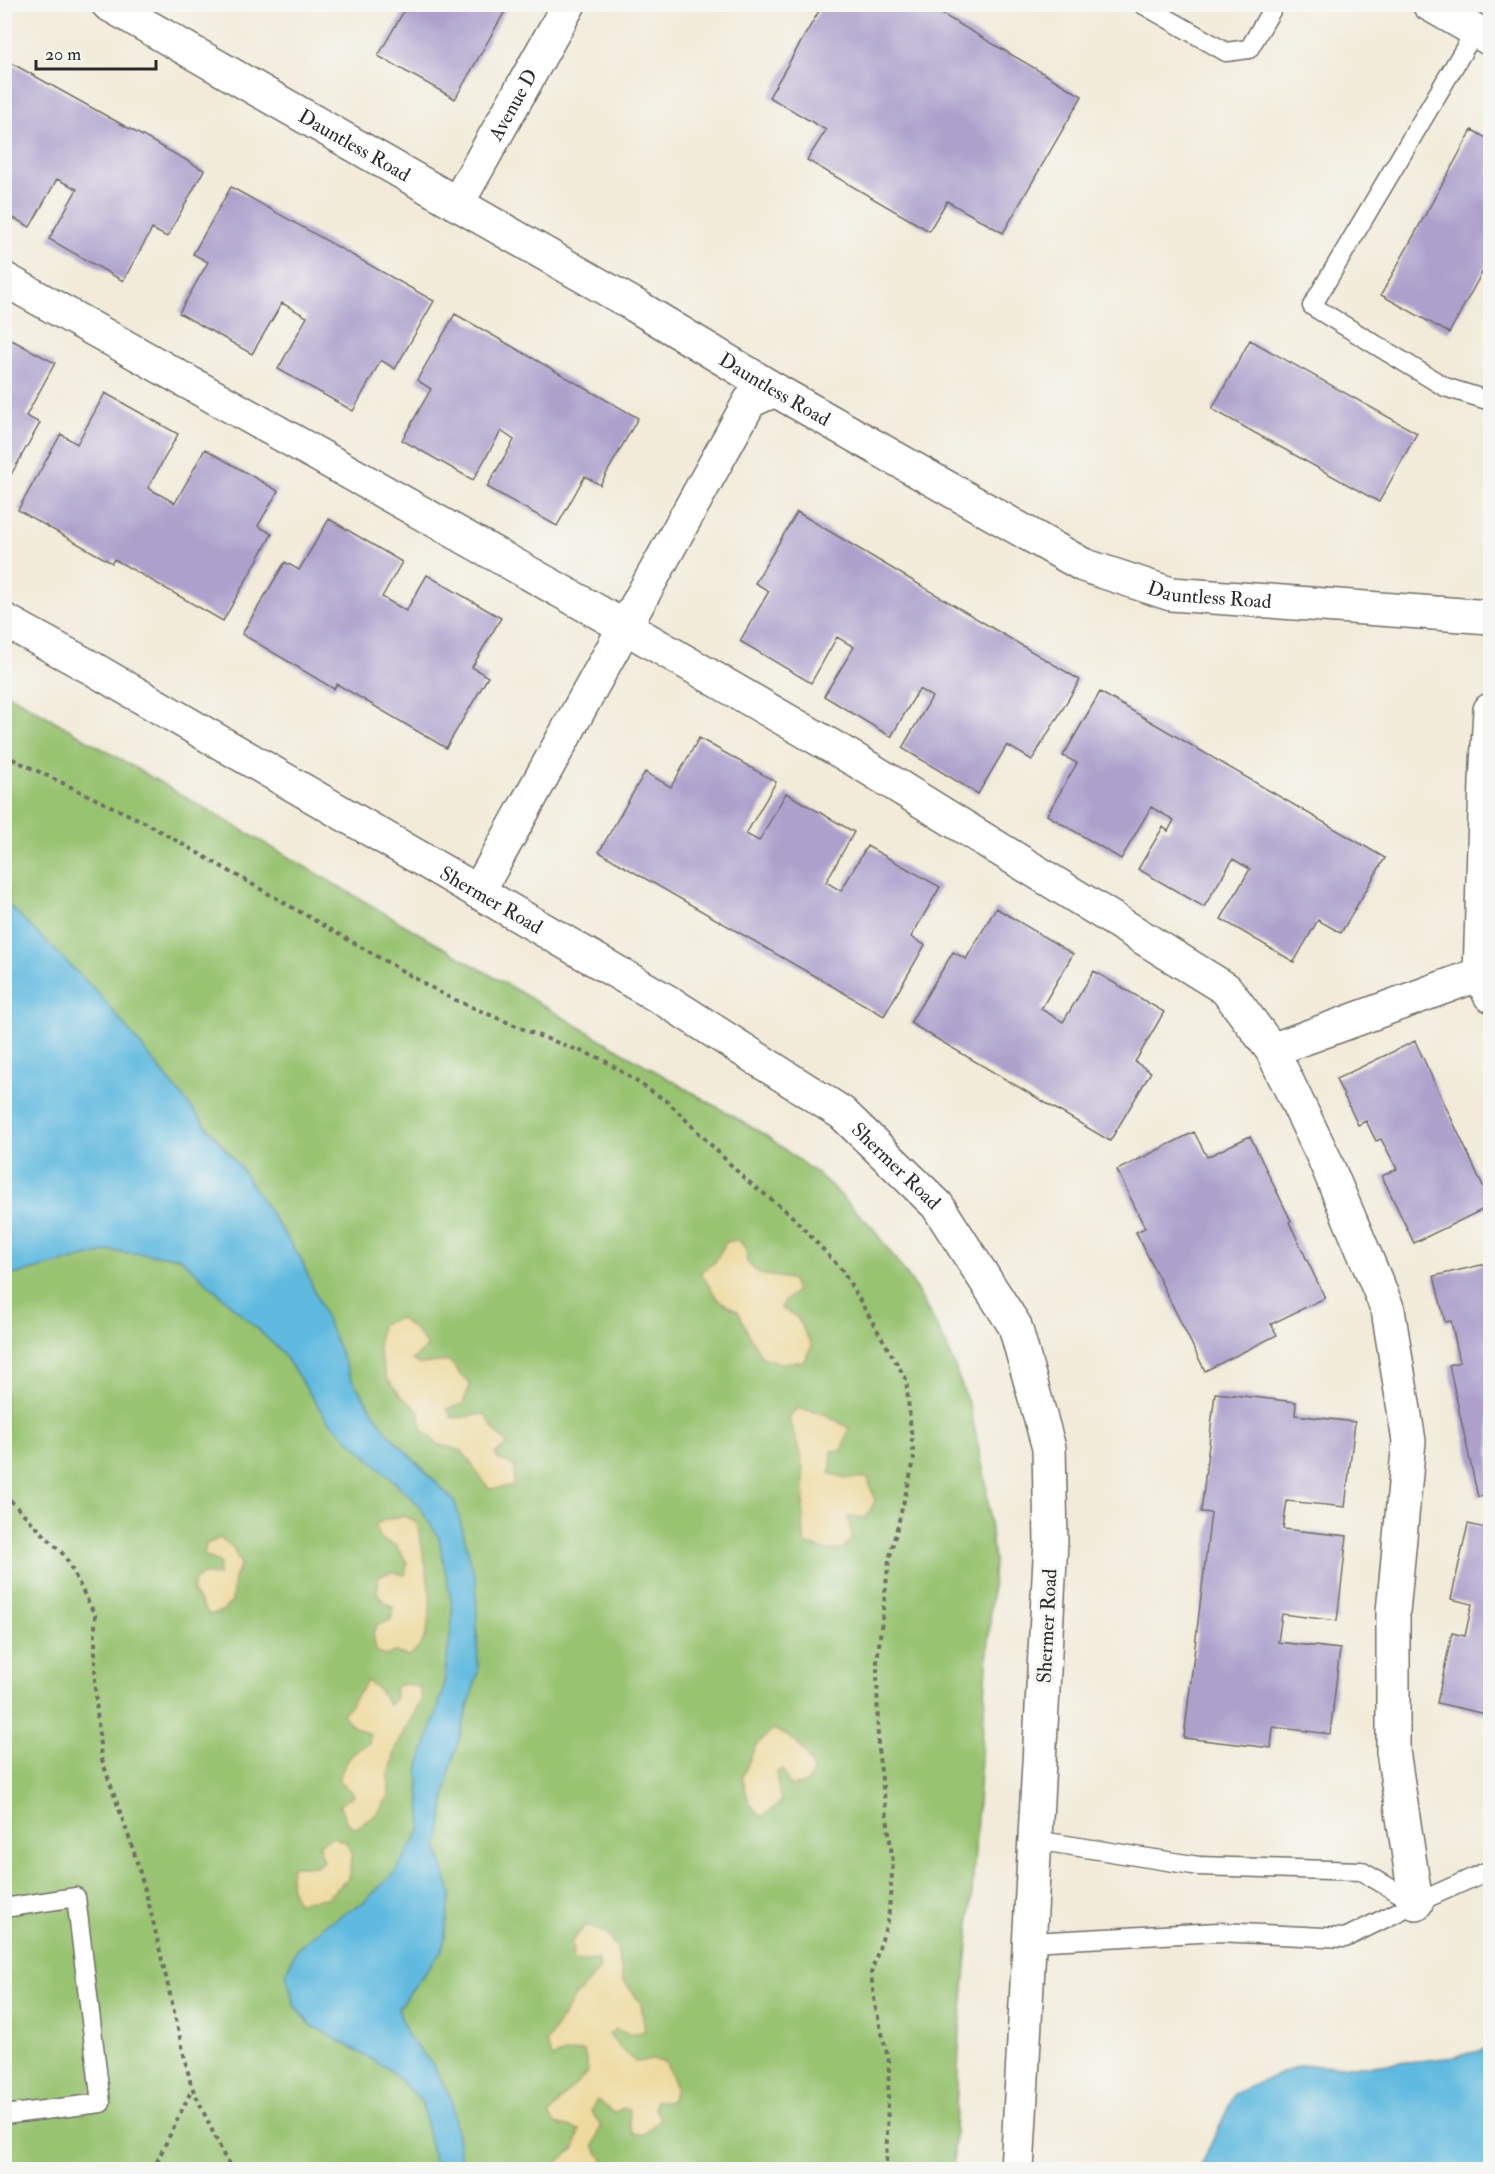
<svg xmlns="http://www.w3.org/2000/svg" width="1495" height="2174" font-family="'IM FELL Double Pica',serif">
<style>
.green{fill:#98c371;stroke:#62774e;stroke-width:1.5}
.sand{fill:#eeda9e;stroke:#8c8264;stroke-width:1.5}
.water{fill:#61badf;stroke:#467285;stroke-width:1.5}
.building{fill:#ada1cc}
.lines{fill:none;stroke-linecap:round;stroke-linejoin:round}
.service-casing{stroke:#716e68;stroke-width:21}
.minor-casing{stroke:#716e68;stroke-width:36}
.tertiary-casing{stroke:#716e68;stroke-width:36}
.path{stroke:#716e68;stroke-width:4;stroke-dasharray:4.5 4.5;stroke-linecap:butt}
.service{stroke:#fff;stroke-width:18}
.minor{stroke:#fff;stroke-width:33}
.tertiary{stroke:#fff;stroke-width:33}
.labels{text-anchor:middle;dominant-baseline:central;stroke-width:6;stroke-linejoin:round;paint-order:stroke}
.street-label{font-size:20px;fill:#2b2b2b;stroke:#f6f6f2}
</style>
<rect width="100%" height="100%" fill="#f6f6f2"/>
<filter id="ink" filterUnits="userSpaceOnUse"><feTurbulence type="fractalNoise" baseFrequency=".0167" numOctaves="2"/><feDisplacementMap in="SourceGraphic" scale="12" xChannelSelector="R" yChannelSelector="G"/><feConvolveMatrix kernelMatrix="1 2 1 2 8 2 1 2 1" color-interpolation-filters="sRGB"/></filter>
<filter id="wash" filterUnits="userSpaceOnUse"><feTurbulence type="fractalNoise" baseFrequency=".008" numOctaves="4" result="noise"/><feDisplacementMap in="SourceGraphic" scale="24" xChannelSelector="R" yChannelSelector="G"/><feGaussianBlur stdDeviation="1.35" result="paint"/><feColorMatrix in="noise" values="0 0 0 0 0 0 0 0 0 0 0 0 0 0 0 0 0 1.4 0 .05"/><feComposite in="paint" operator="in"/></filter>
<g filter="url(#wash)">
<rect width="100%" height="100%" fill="#f2ebd9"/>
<!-- green -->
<path class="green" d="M5,692L765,1135L825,1180L872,1227L914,1285L947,1346L970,1408L986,1483L994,1561L970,1923L960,2030L953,2169L5,2170Z"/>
<!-- sand -->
<path class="sand" d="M738,1240L746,1248L747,1262L760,1274L791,1279L796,1291L785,1301L781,1308L797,1317L812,1346L803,1362L780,1363L762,1357L750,1337L738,1311L718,1300L700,1272L715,1262L726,1242Z
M399,1318L415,1330L428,1347L412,1360L419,1364L450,1361L461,1376L471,1383L463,1404L447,1409L452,1418L485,1414L494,1430L508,1444L495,1454L498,1459L515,1466L513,1486L489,1489L462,1451L437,1444L422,1429L419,1411L401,1396L386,1377L378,1348L381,1324Z
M796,1408L825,1414L849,1428L843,1450L832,1451L830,1474L847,1478H868L875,1501L866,1518L848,1517L852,1538L844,1548L828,1551L805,1544C801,1524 804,1504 804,1483C803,1460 796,1440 789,1419Z
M405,1516L417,1523C424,1561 447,1631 409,1657L396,1652L385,1656L376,1651L373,1633L377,1625L391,1620L394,1608L384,1602L377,1592L379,1576L393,1572L405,1575L407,1562L396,1546L381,1539L375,1525L384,1520Z
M220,1538L232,1546L241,1565L234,1578L232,1602L222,1611L209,1615L192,1591L195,1580L203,1574L218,1575L220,1563L204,1555L206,1544Z
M367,1681L378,1689L389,1705L396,1698L394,1687L404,1684L419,1687L422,1698L395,1751L389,1776V1796L378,1813L356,1828L347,1823L339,1805L354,1795L338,1780C346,1761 350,1753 369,1743L370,1735L351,1725L343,1714Z
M774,1729C794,1738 807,1749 813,1771L807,1783L790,1786L783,1769L776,1773L781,1802L762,1817L749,1803L742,1777L756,1745Z
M332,1837L346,1842L352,1856L348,1879L326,1898L297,1902L290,1886L292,1866H317L324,1861L318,1844Z
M586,1925L606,1933L617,1948L623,1980L641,2003L645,2031L629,2035L616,2029L609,2035L621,2049L636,2062L655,2060L666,2063L676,2088L671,2101H655L654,2107L660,2118L645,2134H633L629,2124L630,2110L623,2108L614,2113L597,2100L591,2110L601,2126L594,2146L603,2159L601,2169H558L556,2163L575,2148L580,2130L555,2124L549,2115L565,2095L588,2072L584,2051L565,2053L552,2058L546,2043L573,1999L600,1969L598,1960L573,1962L572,1941Z"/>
<!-- water -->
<path class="water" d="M4,905L12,908L98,993L240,1167L301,1259L351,1378L387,1432L455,1502L476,1581L478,1672L448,1778L438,1850L451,1893L443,1949L398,2008L407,2036L433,2065L451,2098L462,2169H435L422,2102L390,2070L311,2025L294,2005L286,1973L296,1950L326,1924L364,1902L397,1870L422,1828L418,1770L443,1692L453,1611L439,1538L417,1503L326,1418L282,1352L179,1257L110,1251L13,1275L5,1273Z
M1490,2048V2169H1201L1202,2163L1235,2093L1301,2065L1371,2066L1455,2057Z"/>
<g id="blocks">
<!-- building -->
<path class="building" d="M408,4H509L455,99L378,56Z
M823,4H925L1082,96L1003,233L947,201L929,231L807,160L826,130L769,97Z
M4,59L204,170L167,237L152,229L123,281L49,239L77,189L57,179L30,227L4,213Z
M1472,130L1490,140V258L1449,333L1381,295Z
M231,187L434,301L395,369L381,360L353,411L278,369L307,317L282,303L252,354L179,313L208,262L193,254Z
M455,314L638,418L600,485L585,476L557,526L487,487L514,440L501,431L473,480L402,440L431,389L417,380Z
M4,336L55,363L26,416L40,423L4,487Z
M1250,340L1417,433L1379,502L1212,409Z
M105,393L178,434L148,488L175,503L205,449L278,491L258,526L272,534L223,621L114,559L112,563L18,510L61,434L77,444Z
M797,512L1080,680L1032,760L1007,745L978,794L902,748L932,697L919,689L891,737L824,696L854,647L837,637L811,683L740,641L769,591L755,583Z
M329,519L402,562L382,597L406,611L427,575L501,618L472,667L488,677L446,748L337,684L334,689L242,634L285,562L299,570Z
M1100,692L1385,858L1341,933L1318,920L1294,962L1221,919L1250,869L1233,859L1204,907L1138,869L1163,827L1168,831L1174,820L1151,807L1121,859L1047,815L1077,763L1063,756Z
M699,738L776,782L746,834L759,841L786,793L854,832L826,882L841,891L867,846L940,887L911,937L925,945L884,1016L599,852L645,772L671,787Z
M996,908L1073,954L1041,1009L1063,1022L1094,971L1164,1012L1135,1062L1151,1072L1110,1141L910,1023L953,952L966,959Z
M1415,1041L1490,1201V1206L1414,1243L1382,1176L1397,1169L1381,1139L1376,1141L1366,1121L1358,1125L1336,1079Z
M1194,1132L1207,1157L1250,1136L1291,1221L1289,1222L1325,1298L1271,1324L1277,1335L1205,1371L1136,1232L1145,1228L1117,1170Z
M1490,1263V1495L1478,1497L1449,1365L1460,1362L1451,1321L1445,1322L1434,1276Z
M1215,1393L1296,1402L1295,1415L1355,1422L1345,1507L1287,1501L1283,1529L1347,1536L1337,1621L1282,1614L1278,1642L1340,1649L1330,1734L1273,1727L1271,1748L1184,1738L1211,1513L1201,1512Z
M1468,1524L1490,1529V1715L1437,1703L1452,1633L1465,1636L1472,1604L1451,1599Z"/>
</g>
</g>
<g filter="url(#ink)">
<use href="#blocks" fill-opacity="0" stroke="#716e68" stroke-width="1.5"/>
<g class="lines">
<defs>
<path id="service" d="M1142,4L1226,52L1249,49L1275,4
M1475,31L1312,306L1445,387L1490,401
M1416,1903L1490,1870
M4,1908L76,1897L101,2103L4,2115
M1030,1942L1218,1932L1345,1938L1416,1903L1361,1871L1199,1866L1035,1840"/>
<g id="minor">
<path id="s1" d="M108,4L636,306L775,390L1083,565L1171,594L1490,617"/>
<path d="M1429,4L1490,39"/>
<path id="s2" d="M457,204L569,4"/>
<path d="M4,279L625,627L857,761L1226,989L1272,1050L1480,974L1490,995"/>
<path d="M1490,710L1486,783L1480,974L1490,971"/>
<path d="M478,892L750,401L775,390"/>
<path d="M1272,1050L1324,1158L1388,1310L1409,1441L1393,1612V1751L1416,1903"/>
</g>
<g id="tertiary">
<path id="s3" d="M4,620L90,667L670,1003L842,1113L937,1205L1015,1326L1049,1448L1051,1541L1017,2170"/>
</g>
</defs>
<!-- service casing -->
<use href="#service" class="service-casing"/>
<!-- minor casing -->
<use href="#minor" class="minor-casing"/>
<!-- tertiary casing -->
<use href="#tertiary" class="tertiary-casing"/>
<!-- path -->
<path class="path" d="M4,755L144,822L446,996L537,1035L602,1059L668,1102L745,1179L790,1214L842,1270L906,1379L914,1461L889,1560L877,1662L878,1749L893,1863L888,1921L871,1973L875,2005L889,2062L886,2170
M4,1494L65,1556L95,1615V1690L101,1757L134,1852L149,1904L191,2085L224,2156L233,2170
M153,2170L192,2089"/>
<!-- service -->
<use href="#service" class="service"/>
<!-- minor -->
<use href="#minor" class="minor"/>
<!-- tertiary -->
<use href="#tertiary" class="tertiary"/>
</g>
</g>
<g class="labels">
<!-- street labels -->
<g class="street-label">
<text stroke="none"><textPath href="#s2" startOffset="114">Avenue D</textPath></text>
<text stroke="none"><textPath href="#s1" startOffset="284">Dauntless Road</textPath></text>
<text stroke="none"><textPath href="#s1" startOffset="770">Dauntless Road</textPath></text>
<text stroke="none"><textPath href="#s1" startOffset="1256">Dauntless Road</textPath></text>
<text stroke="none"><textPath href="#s3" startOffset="562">Shermer Road</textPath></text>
<text stroke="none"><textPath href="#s3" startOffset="1048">Shermer Road</textPath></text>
<text transform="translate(1047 1626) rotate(-87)">Shermer Road</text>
</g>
</g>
<!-- margin -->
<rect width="1495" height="2174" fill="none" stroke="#f6f6f2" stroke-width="24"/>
<!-- scale -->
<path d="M36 60v9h120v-9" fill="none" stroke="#2b2b2b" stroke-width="3"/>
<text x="45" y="60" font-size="18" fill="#2b2b2b" stroke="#f6f6f2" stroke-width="4.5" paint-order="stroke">20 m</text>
</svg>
